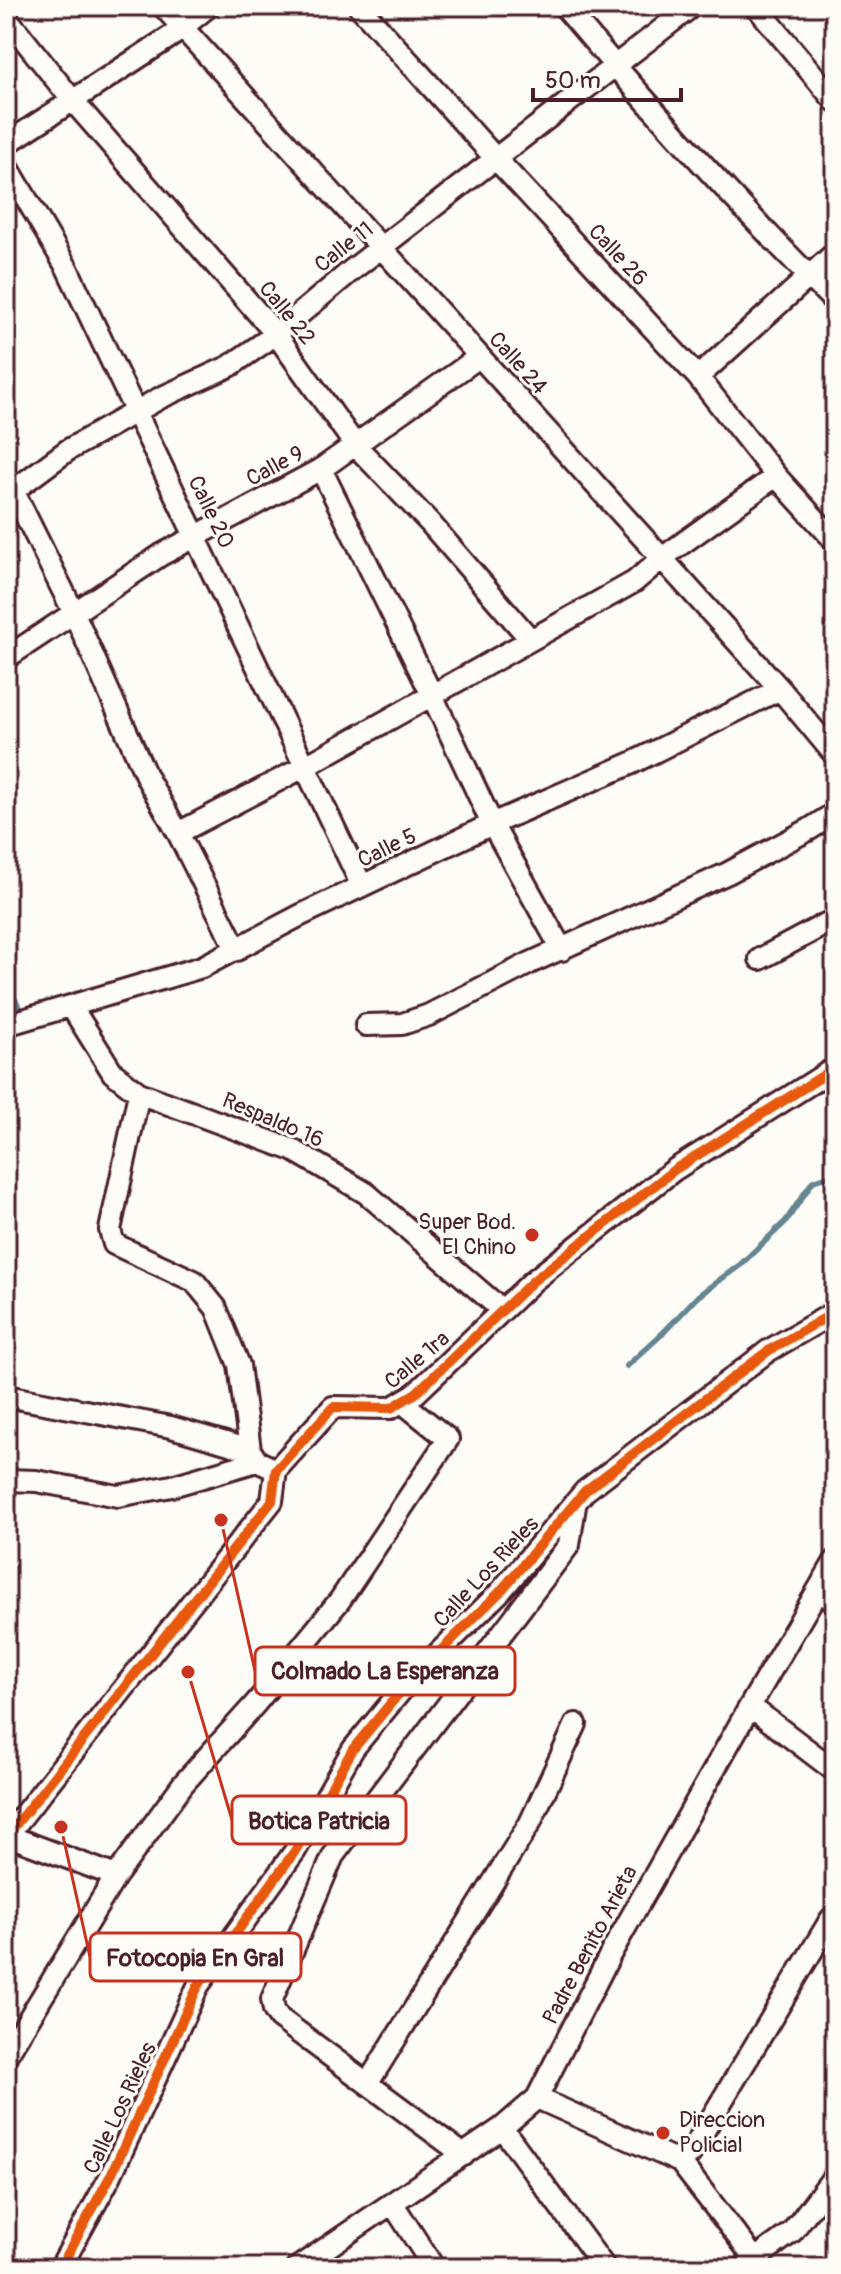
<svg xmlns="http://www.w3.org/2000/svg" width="841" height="2274" font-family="Pangolin,sans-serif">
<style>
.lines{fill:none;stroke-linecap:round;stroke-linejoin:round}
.stream{stroke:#668590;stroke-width:6}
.minor-casing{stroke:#4a1f2b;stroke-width:26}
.minor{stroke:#fdfcf7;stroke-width:20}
.cycleway-casing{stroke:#fdfcf7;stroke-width:15}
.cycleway{stroke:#e8590c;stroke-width:10}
.poi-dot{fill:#c8321e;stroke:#fdfcf7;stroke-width:3}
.labels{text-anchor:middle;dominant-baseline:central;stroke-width:6;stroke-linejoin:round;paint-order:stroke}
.street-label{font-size:22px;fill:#4a1f2b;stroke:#fdfcf7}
.poi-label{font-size:22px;fill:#4a1f2b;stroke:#fdfcf7;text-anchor:end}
.leader{fill:none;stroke:#c8321e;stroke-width:3}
.callout-dot{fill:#c8321e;stroke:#fdfcf7;stroke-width:3}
.callout{fill:#fdfcf7;stroke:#c8321e;stroke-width:3}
.callout-label{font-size:24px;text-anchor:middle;font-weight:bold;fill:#4a1f2b}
</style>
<rect width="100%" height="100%" fill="#fdfcf7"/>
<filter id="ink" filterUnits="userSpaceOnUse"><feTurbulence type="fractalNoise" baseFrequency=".0125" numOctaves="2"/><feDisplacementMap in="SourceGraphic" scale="16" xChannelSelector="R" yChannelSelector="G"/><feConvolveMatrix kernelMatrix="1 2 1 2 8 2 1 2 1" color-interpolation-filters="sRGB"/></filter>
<g filter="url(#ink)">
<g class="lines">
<!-- stream -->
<path class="stream" d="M6,985L25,1016
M627,1366L663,1333L698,1296L740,1265L786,1221L813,1181L835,1174"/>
<defs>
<path id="minor" d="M163,6L780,689L835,755
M359,6L496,159L698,377L776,476L835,541
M564,6C650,108 740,208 835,302
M756,6L835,101
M6,17L73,101L276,334L355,445L430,523L530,639
M6,144L173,35L209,6
M6,164L67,268L362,886
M698,377L835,253
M321,469L432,695L492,824L562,950
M6,476L74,613L147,778L178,833L237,950
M6,496L68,450L160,398L230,366L276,334L352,270L692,6
M6,658L161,555L321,469L479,357
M178,833L304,767L634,582L662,558L776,476
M760,959L835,919
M71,1006L113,1073L139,1093L293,1150L366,1193L502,1310
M6,1025L202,967L299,916L492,824L632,763L780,689
M366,1025L402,1024L429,1015L530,963L728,873L810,829L835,813
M139,1093L110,1230L114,1244L194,1281L216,1308L239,1365L250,1450L257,1461L276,1470
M6,1396L171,1427L250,1450
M6,1480L36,1481L118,1496L172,1486L257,1461
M818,1590L835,1602
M750,1706L835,1771
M6,1835L116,1876
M6,1837L272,1501L276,1470L333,1407L391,1408L416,1393L533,1281L674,1170L835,1068
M6,2056L116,1876L183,1784L256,1703L340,1600L448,1439L402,1402
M368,2083L530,1823L576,1724
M537,2098L680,2162L690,2154L831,1919
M502,2128L605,2268
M464,2155L279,2018L274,2010L272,1999L333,1856L569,1545L575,1506
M680,2162L755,2259
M393,2204L434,2268
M60,2268L110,2177L198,1986L295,1851L353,1749L405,1686L500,1592L585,1491L768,1351L835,1312
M297,2268L502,2128L537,2098L611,1953L750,1706L835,1561
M743,2268L792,2232L835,2175"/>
</defs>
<!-- minor casing -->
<use href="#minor" class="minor-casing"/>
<!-- minor -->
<use href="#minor" class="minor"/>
<defs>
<path id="cycleway" d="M6,1837L272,1501L276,1470L333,1407L391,1408L416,1393L533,1281L674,1170L835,1068
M60,2268L110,2177L198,1986L295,1851L353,1749L405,1686L500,1592L585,1491L768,1351L835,1312"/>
</defs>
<!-- cycleway casing -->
<use href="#cycleway" class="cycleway-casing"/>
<!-- cycleway -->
<use href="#cycleway" class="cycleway"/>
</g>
</g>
<!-- markers -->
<g class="poi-dot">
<circle cx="532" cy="1235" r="8"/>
<circle cx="663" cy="2133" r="8"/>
</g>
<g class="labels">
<!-- street labels -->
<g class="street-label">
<text transform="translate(344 247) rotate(-38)">Calle 11</text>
<text transform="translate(618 255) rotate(47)">Calle 26</text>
<text transform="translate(287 313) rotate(51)">Calle 22</text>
<text transform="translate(518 363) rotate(48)">Calle 24</text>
<text transform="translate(275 466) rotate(-28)">Calle 9</text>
<text transform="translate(211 512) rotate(64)">Calle 20</text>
<text transform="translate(387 848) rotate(-26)">Calle 5</text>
<text transform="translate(273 1120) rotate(23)">Respaldo 16</text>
<text transform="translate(417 1360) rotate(-40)">Calle 1ra</text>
<text transform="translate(486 1572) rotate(-47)">Calle Los Rieles</text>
<text transform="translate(590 1945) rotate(-62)">Padre Benito Arieta</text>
<text transform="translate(120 2108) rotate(-65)">Calle Los Rieles</text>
</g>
<!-- poi labels -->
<g class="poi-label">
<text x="516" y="1222">Super Bod.<tspan x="516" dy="25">El Chino</tspan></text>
<text x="679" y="2120" text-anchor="start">Direccion<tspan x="679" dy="25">Policial</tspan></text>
</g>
</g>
<!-- callouts -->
<path class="leader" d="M221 1520L255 1671M188 1672L232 1820M61 1827L90 1957"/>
<g class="callout-dot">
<circle cx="221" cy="1520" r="8"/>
<circle cx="188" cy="1672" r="8"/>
<circle cx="61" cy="1827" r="8"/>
</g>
<g class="callout">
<rect x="255" y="1647" width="260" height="48" rx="8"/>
<rect x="232" y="1796" width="174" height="48" rx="8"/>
<rect x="90" y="1933" width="211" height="48" rx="8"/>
</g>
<g class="callout-label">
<text x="385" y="1679">Colmado La Esperanza</text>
<text x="319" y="1829">Botica Patricia</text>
<text x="195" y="1966">Fotocopia En Gral</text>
</g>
<!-- margin -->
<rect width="841" height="2274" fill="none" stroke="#fdfcf7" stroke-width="32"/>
<rect x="16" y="16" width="809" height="2242" fill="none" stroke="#4a1f2b" stroke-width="3" filter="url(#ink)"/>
<!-- scale -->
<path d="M533 88v12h148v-12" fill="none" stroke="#4a1f2b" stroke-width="4"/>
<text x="545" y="88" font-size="24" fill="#4a1f2b" stroke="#fdfcf7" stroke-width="6" paint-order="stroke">50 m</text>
</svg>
